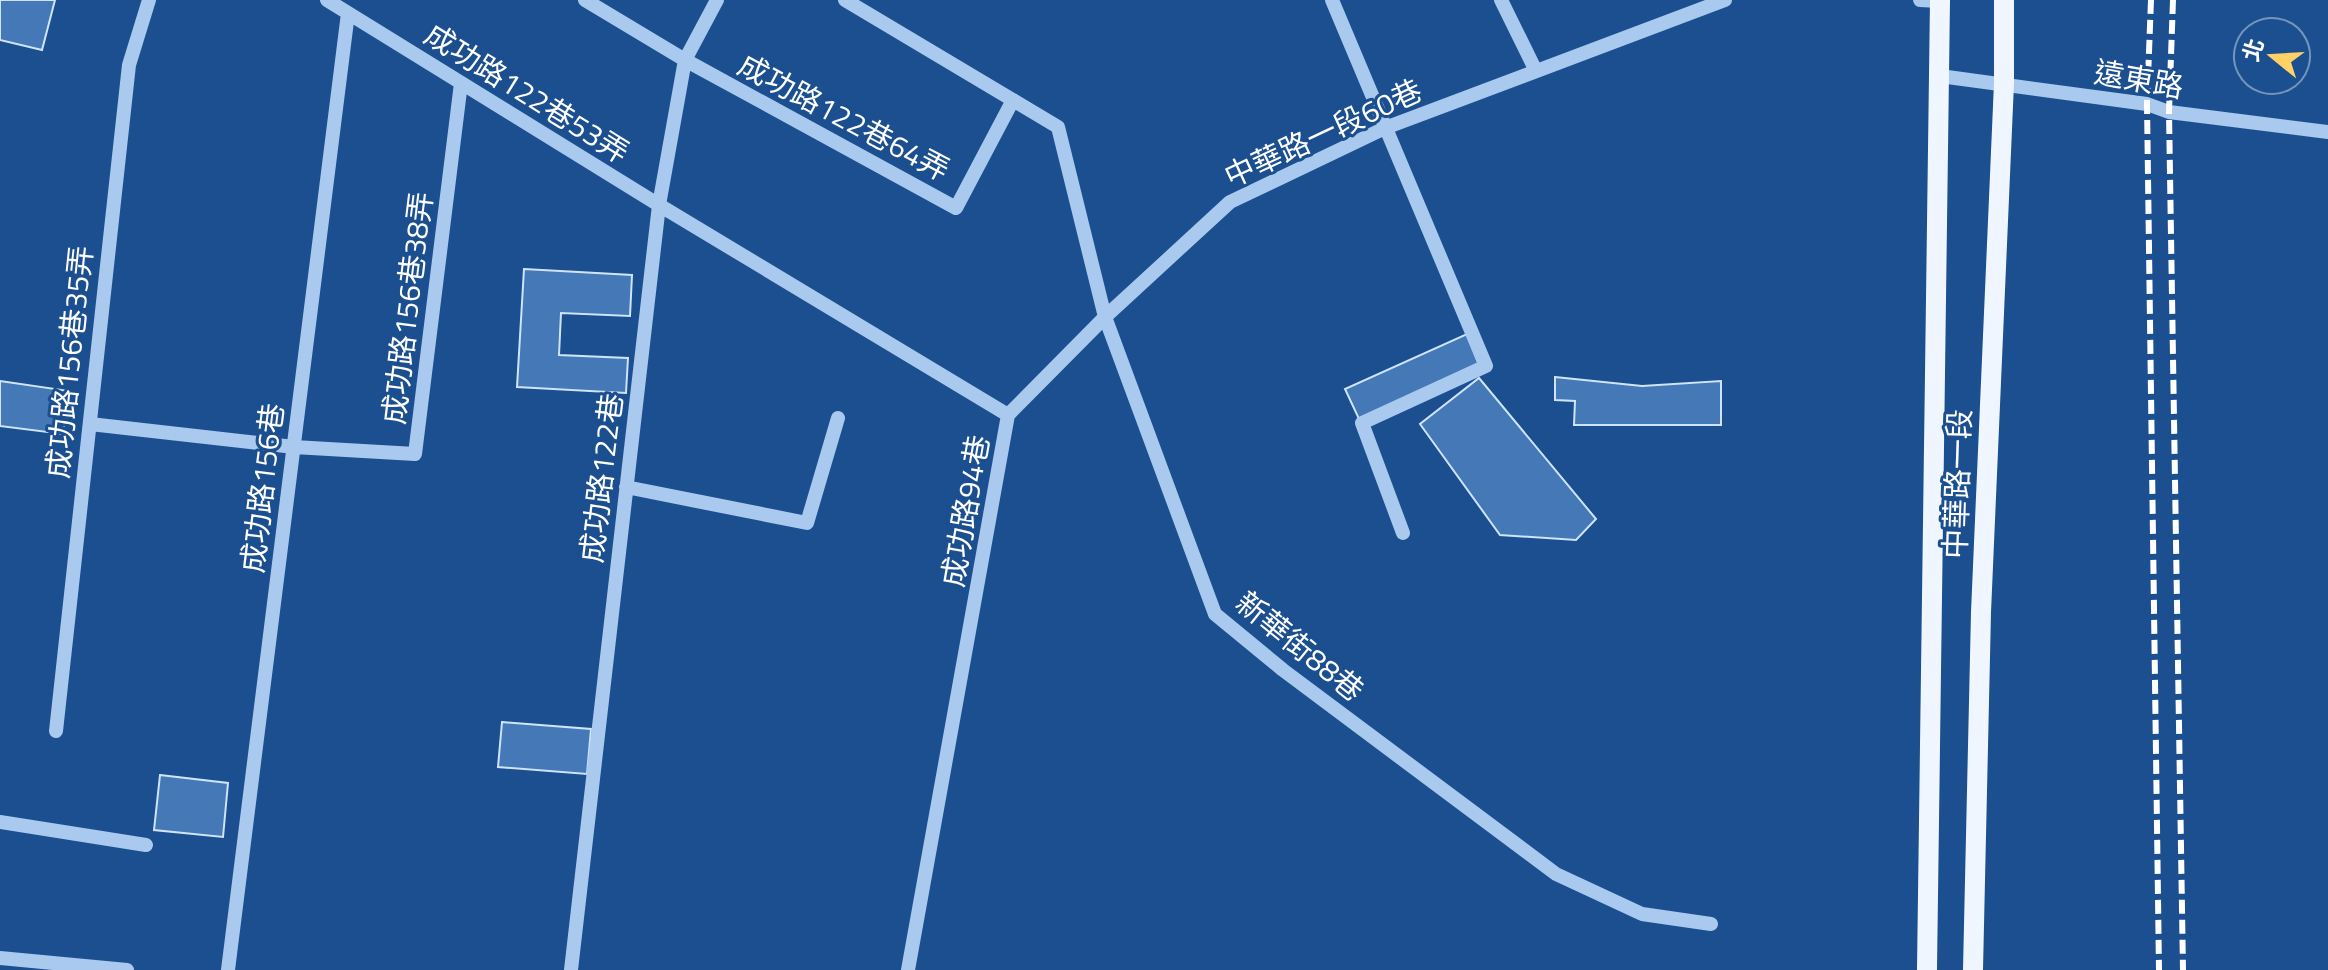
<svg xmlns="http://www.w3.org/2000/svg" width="2328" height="970" font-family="'Titillium Web','Noto Sans TC',sans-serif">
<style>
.building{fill:#4478b7;stroke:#cfe3fa;stroke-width:2}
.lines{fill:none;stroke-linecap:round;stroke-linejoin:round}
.minor{stroke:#a9c9ee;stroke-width:14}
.major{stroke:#f0f6ff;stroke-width:20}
.rail{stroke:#fff;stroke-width:6;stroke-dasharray:14 6;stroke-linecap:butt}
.labels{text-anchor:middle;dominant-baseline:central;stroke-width:6;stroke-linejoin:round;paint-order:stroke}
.street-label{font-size:30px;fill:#fff;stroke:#1b4f8f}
</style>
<rect width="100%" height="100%" fill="#1b4f8f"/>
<!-- building -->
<path class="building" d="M0,0H55L42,50L0,40Z
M524,269L632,275L630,316L561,313L559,355L628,358L626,393L517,387Z
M1467,334L1479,365L1359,419L1345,389Z
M1555,377L1642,386L1721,381V425H1574L1575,401L1555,400Z
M1479,378L1596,519L1576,540L1500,535L1420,424Z
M0,381L69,391L63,434L0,426Z
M502,722L591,729L587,774L498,767Z
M160,775L228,783L223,837L154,830Z"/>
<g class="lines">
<!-- minor -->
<path class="minor" d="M327,0L659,205L1008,415
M585,0L685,60L956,208L1013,100
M845,0L1058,127L1105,317L1215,614L1283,670L1556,874L1642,914L1711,924
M1332,0L1486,366L1362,423L1403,533
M1501,0L1536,71
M1920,0L1940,1
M1940,76L2147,104L2169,112L2328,132
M1008,415L1105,317L1230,202L1385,128L1725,0
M90,424L294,447L415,454L461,83
M626,487L807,523L838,418
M56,731L129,65L149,0
M0,822L146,845
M0,958L127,970
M228,970L348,13
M571,970L659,205L685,60L717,0
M908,970L1008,415"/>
<!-- major -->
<path class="major" d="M1927,970L1940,0
M1973,970L1981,612L2004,83V0"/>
<!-- rail -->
<path class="rail" d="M2151,0L2147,104L2159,970
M2173,0L2169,112L2183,970"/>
</g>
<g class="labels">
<!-- street labels -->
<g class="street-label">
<text transform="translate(2139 79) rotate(10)">遠東路</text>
<text transform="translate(527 93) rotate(32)">成功路122巷53弄</text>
<text transform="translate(844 117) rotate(28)">成功路122巷64弄</text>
<text transform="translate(1323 133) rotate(-25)">中華路一段60巷</text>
<text transform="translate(407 308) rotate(-83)">成功路156巷38弄</text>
<text transform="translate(69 362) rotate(-84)">成功路156巷35弄</text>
<text transform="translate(601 478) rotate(-83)">成功路122巷</text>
<text transform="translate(1957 484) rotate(-88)">中華路一段</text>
<text transform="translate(262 488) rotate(-83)">成功路156巷</text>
<text transform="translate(965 511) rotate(-80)">成功路94巷</text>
<text transform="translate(1300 646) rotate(39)">新華街88巷</text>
</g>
</g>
<!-- north arrow -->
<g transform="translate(2272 56) rotate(288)"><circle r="38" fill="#1b4f8f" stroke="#7695bc" stroke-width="2"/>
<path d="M0-6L14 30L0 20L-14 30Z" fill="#ffd166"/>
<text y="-12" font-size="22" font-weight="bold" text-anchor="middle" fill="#ffffff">北</text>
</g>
</svg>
